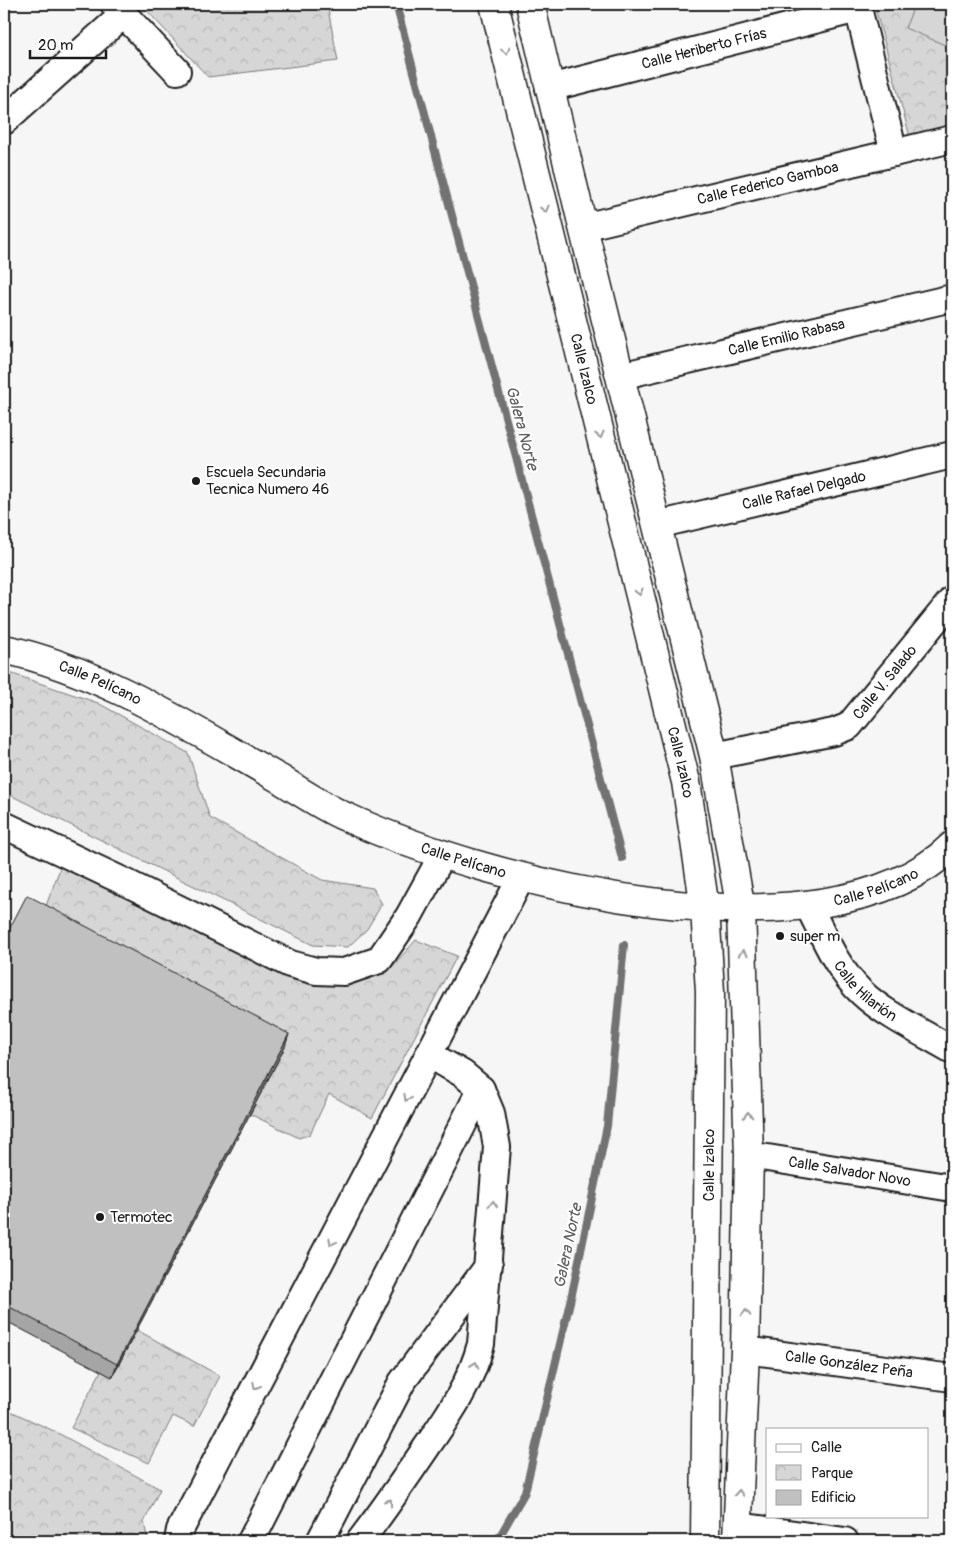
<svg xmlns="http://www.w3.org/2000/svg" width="956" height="1545" font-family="Pangolin,sans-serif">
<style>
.park{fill:url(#park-crowns);stroke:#797979}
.garden{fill:#d6d6d6;stroke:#797979}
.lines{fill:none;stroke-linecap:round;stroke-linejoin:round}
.stream{stroke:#727272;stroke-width:8}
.minor-casing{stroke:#1c1c1c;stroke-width:30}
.major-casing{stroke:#1c1c1c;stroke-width:31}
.minor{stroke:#fff;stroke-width:26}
.major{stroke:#fff;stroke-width:28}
.wall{fill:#a5a5a5;stroke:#1c1c1c}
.shaded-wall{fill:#868686;stroke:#1c1c1c}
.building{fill:#c0c0c0;stroke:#1c1c1c}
.oneway{stroke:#999}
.poi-dot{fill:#1c1c1c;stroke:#fff;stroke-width:2}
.labels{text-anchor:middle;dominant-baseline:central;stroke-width:4;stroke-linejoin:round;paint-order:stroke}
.street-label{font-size:15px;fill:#1c1c1c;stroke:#fff}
.poi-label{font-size:15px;fill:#1c1c1c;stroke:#fff;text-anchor:start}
.water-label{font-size:16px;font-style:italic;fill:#5d5d5d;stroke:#fff}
</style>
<defs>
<pattern id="park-crowns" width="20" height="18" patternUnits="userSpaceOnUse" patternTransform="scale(1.25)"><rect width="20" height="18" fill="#d6d6d6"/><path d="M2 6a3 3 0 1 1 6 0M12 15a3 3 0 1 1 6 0" fill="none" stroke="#b7b7b7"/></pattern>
</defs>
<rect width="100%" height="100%" fill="#f6f6f6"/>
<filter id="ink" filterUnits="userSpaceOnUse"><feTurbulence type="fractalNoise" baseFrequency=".02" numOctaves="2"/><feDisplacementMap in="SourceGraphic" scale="10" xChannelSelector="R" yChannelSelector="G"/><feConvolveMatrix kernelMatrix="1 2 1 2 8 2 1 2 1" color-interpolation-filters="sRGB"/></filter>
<g filter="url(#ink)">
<!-- park -->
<path class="park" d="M141,4H327L338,61L208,77Z
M874,4H952V126L910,137Z
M4,671L98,703L188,753L210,818L322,880L373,888L382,904L367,929L348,947L313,945L4,792Z
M62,863L269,969L314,981H347L392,967L416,940L457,956L372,1118L329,1094L310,1134L299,1138L250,1114L285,1047L41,919Z
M137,1330L220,1376L194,1426L173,1416L149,1463L71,1428L101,1371L112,1377Z
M4,1408L56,1432L160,1489L144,1522L148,1541H4Z"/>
<!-- garden -->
<path class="garden" d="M915,4H952V48L905,28Z"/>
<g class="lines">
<!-- stream -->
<path class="stream" d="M396,4L622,858
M497,1541L525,1492L573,1289L607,1126L624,945"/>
<defs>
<g id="minor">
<path d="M114,4L177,71"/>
<path d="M857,4L894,153"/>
<path id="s1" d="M549,88L858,9"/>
<path d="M4,121L124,14"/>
<path id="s2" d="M583,227L952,139"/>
<path id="s3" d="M620,376L952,298"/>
<path id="s4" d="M657,525L952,455"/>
<path id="s5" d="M714,756L834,732L849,726L952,600"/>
<path d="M4,825L127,883L290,964L316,971L344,972L379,960L409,916L443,854"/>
<path id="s6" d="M808,905C823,934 837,970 862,993C884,1014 925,1034 952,1050"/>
<path id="s7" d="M749,1155L952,1188"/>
<path id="s8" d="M745,1350L952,1378"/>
<path d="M738,1526L845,1541"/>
<path d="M178,1541L180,1530L521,878"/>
<path d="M251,1541L481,1089"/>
<path d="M320,1541L402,1382L489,1265"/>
<path d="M360,1541C383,1511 405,1479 426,1448C450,1413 470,1385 481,1344L497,1147L491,1113L481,1089L463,1074L430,1055"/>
</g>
<g id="major">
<path id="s9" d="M494,4L686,782L705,908L710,992L705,1541"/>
<path d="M530,4L583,227L714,756L741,910L749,1155L745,1350L737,1541"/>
<path id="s10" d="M4,649C103,671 192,729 280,779C301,792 323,807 346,817C489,883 824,969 952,846"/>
</g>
</defs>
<!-- minor casing -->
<use href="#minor" class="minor-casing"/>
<!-- major casing -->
<use href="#major" class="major-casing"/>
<!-- minor -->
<use href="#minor" class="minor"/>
<!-- major -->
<use href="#major" class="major"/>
</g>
<!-- wall -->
<path class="wall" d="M4,939L285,1047L112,1377L4,1320Z"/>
<!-- shaded-wall -->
<path class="shaded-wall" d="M289,1034L285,1047L112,1377L117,1364Z"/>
<!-- building -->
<path class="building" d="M27,895L289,1034L117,1364L4,1304V939Z"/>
<!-- one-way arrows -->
<defs><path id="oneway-chevron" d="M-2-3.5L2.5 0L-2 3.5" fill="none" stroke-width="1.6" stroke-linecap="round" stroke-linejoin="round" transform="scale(1.25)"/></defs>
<g class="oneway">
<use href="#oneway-chevron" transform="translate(506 51) rotate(76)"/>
<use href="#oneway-chevron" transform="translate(545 209) rotate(76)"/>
<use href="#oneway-chevron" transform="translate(600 435) rotate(76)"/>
<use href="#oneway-chevron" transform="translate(639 592) rotate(76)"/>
<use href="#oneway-chevron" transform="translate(743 953) rotate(-93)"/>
<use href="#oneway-chevron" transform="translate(407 1098) rotate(118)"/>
<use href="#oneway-chevron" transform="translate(748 1115) rotate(-91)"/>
<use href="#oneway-chevron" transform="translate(493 1204) rotate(-86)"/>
<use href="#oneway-chevron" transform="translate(332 1242) rotate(118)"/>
<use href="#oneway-chevron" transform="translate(746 1313) rotate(-89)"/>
<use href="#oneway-chevron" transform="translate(475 1365) rotate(-71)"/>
<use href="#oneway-chevron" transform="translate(256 1386) rotate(118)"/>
<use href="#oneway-chevron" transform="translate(739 1493) rotate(-87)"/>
<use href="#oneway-chevron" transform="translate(389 1502) rotate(-54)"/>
</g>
</g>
<!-- markers -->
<g class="poi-dot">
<circle cx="196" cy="481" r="5"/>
<circle cx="780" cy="936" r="5"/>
<circle cx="100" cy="1217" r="5"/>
</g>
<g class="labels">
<!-- street labels -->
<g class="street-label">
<text stroke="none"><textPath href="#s1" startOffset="160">Calle Heriberto Frías</textPath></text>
<text stroke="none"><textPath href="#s2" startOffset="190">Calle Federico Gamboa</textPath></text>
<text stroke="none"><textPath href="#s3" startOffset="171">Calle Emilio Rabasa</textPath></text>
<text stroke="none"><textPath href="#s9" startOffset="376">Calle Izalco</textPath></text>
<text stroke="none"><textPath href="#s4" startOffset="151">Calle Rafael Delgado</textPath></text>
<text stroke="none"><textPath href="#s5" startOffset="195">Calle V. Salado</textPath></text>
<text stroke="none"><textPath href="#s10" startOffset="102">Calle Pelícano</textPath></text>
<text stroke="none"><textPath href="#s9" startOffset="781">Calle Izalco</textPath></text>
<text stroke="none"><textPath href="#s10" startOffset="508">Calle Pelícano</textPath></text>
<text stroke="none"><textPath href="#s10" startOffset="928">Calle Pelícano</textPath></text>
<text stroke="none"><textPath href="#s6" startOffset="105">Calle Hilarión</textPath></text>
<text transform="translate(709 1165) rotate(-90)">Calle Izalco</text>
<text stroke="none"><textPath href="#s7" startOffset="102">Calle Salvador Novo</textPath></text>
<text stroke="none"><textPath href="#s8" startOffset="105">Calle González Peña</textPath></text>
</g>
<!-- poi labels -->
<g class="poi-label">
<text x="206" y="472">Escuela Secundaria<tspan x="206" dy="17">Tecnica Numero 46</tspan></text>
<text x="790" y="936">super m</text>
<text x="110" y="1217">Termotec</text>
</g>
<!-- water labels -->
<g class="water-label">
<text transform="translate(522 428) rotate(75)">Galera Norte</text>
<text transform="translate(568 1246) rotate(-78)">Galera Norte</text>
</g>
</g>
<!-- margin -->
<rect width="956" height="1545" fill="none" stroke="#fff" stroke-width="20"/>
<rect x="10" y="10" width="936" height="1525" fill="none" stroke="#1c1c1c" stroke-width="2" filter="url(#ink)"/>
<!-- legend -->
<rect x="766" y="1428" width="162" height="90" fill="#ffffff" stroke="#a4a4a4"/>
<rect x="776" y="1444" width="25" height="8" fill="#ffffff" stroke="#a4a4a4"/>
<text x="811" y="1452" font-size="15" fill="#1c1c1c">Calle</text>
<rect x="776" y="1465" width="25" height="15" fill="url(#park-crowns)" stroke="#a4a4a4"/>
<text x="811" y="1478" font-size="15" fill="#1c1c1c">Parque</text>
<rect x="776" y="1490" width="25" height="15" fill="#c0c0c0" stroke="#a4a4a4"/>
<text x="811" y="1502" font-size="15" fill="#1c1c1c">Edificio</text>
<!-- scale -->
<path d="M30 50v8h76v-8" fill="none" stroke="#1c1c1c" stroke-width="2.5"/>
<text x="38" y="50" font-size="15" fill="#1c1c1c" stroke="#ffffff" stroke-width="4" paint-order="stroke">20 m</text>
</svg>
